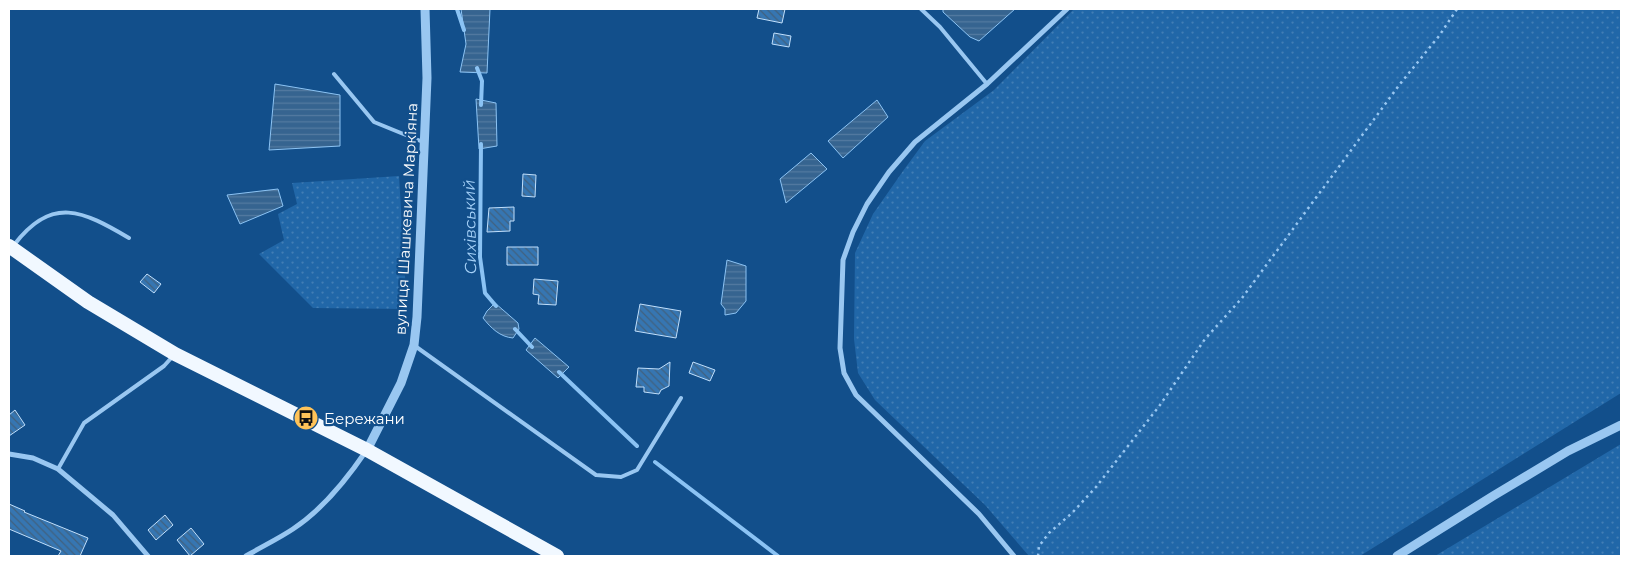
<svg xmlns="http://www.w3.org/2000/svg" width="1630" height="565" font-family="Montserrat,sans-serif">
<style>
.grass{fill:url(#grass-dots)}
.water{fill:url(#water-rules);stroke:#8bc3f4}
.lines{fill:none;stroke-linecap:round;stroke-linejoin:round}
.stream{stroke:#8bc3f4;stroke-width:4}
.building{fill:url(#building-back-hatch);stroke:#c0dffc}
.path{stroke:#99c7f1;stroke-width:2.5;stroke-dasharray:2.5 4;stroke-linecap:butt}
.service{stroke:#99c7f1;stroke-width:4}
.minor{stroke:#99c7f1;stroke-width:5}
.tertiary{stroke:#99c7f1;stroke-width:9}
.trunk{stroke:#f1f8ff;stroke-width:14}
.labels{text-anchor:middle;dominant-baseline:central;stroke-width:4.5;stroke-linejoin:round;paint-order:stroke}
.street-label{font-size:15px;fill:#fff;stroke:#124f8b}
.poi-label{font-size:15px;fill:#fff;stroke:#124f8b;text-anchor:start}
.water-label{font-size:16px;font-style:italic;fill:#a5d1f8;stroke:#124f8b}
</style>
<defs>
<pattern id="grass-dots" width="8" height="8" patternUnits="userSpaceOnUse" patternTransform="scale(1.25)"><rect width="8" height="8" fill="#2167a8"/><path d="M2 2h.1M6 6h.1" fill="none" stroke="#427eb5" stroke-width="1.8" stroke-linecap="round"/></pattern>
<pattern id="water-rules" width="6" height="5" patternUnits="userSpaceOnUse" patternTransform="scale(1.25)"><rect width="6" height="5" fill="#366490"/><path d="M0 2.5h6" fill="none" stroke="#547ba1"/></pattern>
<pattern id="building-back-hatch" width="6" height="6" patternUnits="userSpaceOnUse" patternTransform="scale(1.25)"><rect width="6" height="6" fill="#3676b2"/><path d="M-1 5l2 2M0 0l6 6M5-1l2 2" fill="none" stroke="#41617f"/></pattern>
</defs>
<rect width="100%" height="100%" fill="#124f8b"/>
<!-- grass -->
<path class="grass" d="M1074,9H1621V393L1360,556H1029L985,505L875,400L858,373L854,339L855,253L873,214L903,171L925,141L994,90Z
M399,176L407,309L313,308L259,254L284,240L278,214L297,204L292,183Z
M1621,444V556H1435Z"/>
<!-- water -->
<path class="water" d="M461,9H490L487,73L460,72L466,44Z
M943,9H1015L979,41L970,37L943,12Z
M275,84L340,95V146L269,150Z
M476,99L496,103L497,146L479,149Z
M877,100L888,117L843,158L828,141Z
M811,153L827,169L786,203L780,179Z
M278,189L283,206L240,224L227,195Z
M727,260L746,266V301L736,313L725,315V309L721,304Z
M495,303L518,323L519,329L513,338C500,337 491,328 483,318L487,311Z
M535,338L569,367L558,378L526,350Z"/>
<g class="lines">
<!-- stream -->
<path class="stream" d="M457,9L464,30
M477,68L482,81L481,105
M481,144L480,257L485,293L496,306
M515,329L532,347
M559,372L637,446
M655,462L778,556"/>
</g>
<!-- building -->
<path class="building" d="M759,9H785L782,23L757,18Z
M774,33L791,36L789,47L772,44Z
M523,174L536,175L535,197L522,196Z
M514,207V221H510V231L487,232L489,208Z
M507,247H538V265H507Z
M147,274L161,284L154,293L140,282Z
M534,279L558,281L556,305L538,304L539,295L533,294Z
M640,304L681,311L676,338L635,331Z
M670,362L669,386L661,390L659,394L644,392V387H636L638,368L659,369Z
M693,362L715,370L710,381L689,373Z
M15,410L25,425L9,436V415Z
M9,504L25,511L24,512L88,538L80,556H58L61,551L9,529Z
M165,515L173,525L156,540L148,530Z
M191,528L204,544L190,556L177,540Z"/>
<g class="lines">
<!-- path -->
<path class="path" d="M1038,556L1039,546L1049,533L1072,513L1096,487L1160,405L1205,339L1242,298L1400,84L1439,36L1457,9"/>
<!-- service -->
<path class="service" d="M921,9L940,27L987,84
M334,74L374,122L423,142
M14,245C52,195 83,211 129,238
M415,346L596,475L621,477L637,470L681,398
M58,469L84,423L164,366L173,356"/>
<!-- minor -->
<path class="minor" d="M9,454L33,458L58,469L113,515L148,556
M246,556C261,547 278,539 293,529C322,510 347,479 366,451
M1014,556L979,514L856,395L844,373L840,348L843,260L853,232L867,204L889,172L915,142L987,84L1067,9"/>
<!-- tertiary -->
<path class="tertiary" d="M367,450L401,383L414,345L417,317L427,78L425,9
M1397,556L1493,496L1568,451L1621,425"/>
<!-- trunk -->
<path class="trunk" d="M9,246L88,302L175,354L367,450L557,556"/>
</g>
<!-- icons -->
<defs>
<symbol id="bus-disc" viewBox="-11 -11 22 22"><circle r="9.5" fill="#ffc359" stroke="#124f8b"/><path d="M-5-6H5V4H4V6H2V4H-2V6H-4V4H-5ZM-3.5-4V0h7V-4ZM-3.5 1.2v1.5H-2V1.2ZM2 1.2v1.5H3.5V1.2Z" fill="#111"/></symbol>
</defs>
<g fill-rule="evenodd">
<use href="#bus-disc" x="292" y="404" width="28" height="28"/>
</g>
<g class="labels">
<!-- street labels -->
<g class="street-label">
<text transform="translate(406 219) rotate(-87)">вулиця Шашкевича Маркіяна</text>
</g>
<!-- poi labels -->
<g class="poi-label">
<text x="324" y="418">Бережани</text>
</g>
<!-- water labels -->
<g class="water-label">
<text transform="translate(470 227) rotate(-91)">Сихівський</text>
</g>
</g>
<!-- border -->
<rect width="1630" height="565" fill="none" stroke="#ffffff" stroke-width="20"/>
</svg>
